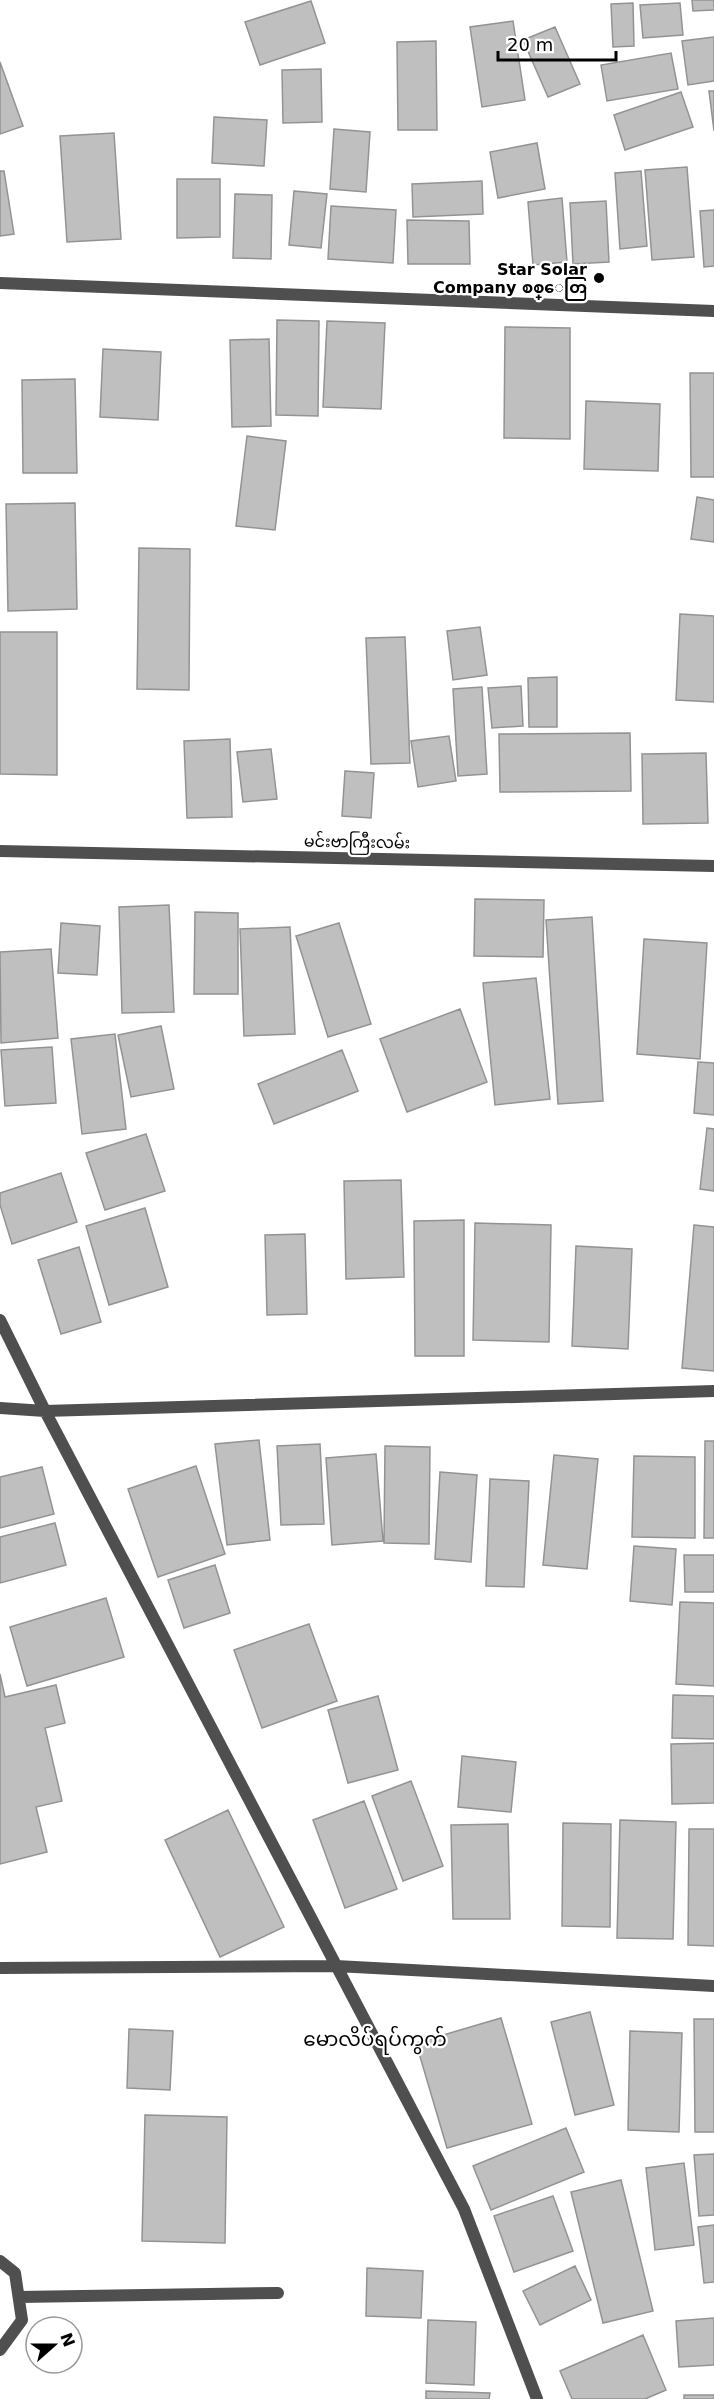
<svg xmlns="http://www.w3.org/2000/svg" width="714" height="2399" font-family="'DejaVu Sans','Noto Sans Myanmar',sans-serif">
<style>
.building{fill:#bfbfbf;stroke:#939393;stroke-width:1.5}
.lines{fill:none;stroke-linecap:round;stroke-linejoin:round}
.lane{stroke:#4f4f4f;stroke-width:12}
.street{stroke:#4f4f4f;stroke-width:12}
.poi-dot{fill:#000;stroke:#fff;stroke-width:2}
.labels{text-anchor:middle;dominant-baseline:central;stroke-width:4.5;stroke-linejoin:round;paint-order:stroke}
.poi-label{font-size:16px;font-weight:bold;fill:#000;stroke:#fff;text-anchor:end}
.street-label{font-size:16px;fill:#000;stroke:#fff}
.quarter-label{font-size:20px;fill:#000;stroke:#fff}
</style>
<rect width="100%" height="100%" fill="#fff"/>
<!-- building -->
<path class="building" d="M692,0H714V10L693,11Z
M311,1L325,43L260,65L245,22Z
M633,3L634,46L613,47L611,4Z
M680,3L683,35L643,38L640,5Z
M513,21L525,100L482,107L470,27Z
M555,27L580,84L548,97L523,40Z
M714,37V81L688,85L682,41Z
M436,41L437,130H398L397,42Z
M671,53L678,89L607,101L601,65Z
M0,62L23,126L0,134Z
M321,69L322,122L283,123L282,70Z
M709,91H714V131Z
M681,92L693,127L625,150L614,115Z
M214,117L267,120L264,166L212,163Z
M334,129L370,132L366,192L330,189Z
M114,133L121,239L67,242L60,136Z
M537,143L545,189L498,198L490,152Z
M687,167L694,257L652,260L645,170Z
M0,171H4L14,234L0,236Z
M641,171L647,246L620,249L615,173Z
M177,179H220V237L177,238Z
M482,181L483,214L413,217L412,184Z
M294,191L327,194L321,248L289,245Z
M235,194L272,195L271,259L233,258Z
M562,198L567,262L533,265L528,202Z
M606,201L609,262L573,264L570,203Z
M331,206L396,210L393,263L328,259Z
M714,210V266L704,267L700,211Z
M407,220L469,221L470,264H408Z
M277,320L319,321L318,416L276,415Z
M327,321L385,323L381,409L323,407Z
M505,327L570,328V439L504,438Z
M269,339L271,426L232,427L230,340Z
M103,349L161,352L158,420L100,417Z
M690,373H714V477H691Z
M75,379L77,473H23L22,380Z
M586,401L660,404L658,471L584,469Z
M247,436L286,441L275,530L236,526Z
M697,497L714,500V542L691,539Z
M75,503L77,609L8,611L6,504Z
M139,548L190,549L189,690L137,689Z
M680,614L714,616V702L676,700Z
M480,627L487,675L453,680L447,631Z
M0,632H57V775L0,774Z
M405,637L410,763L371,764L366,638Z
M557,677V727H529L528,678Z
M521,686L523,726L492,728L488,688Z
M482,687L487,774L458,776L453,689Z
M630,733L631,791L500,792L499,734Z
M449,736L456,781L418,787L411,741Z
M230,739L232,817L187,818L184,741Z
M271,749L277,799L243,802L237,752Z
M706,753L708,823L643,824L642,754Z
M345,771L374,773L371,818L342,816Z
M475,899L544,900L543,957L474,956Z
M169,905L174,1012L122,1013L119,907Z
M195,912L238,913V994H194Z
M592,917L603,1101L558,1104L546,920Z
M61,923L100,926L97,975L58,973Z
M339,923L371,1024L328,1037L296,936Z
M290,927L295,1034L244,1036L240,929Z
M644,939L707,943L700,1059L637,1054Z
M51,949L58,1038L1,1043L0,952Z
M536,978L550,1099L495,1105L483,983Z
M460,1009L487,1082L407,1112L380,1039Z
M161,1026L174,1089L131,1097L118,1035Z
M115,1034L126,1129L82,1134L71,1039Z
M52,1047L56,1103L5,1106L1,1050Z
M342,1050L358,1091L274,1124L258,1084Z
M698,1062L714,1063V1115L694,1113Z
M707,1128L714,1129V1191L700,1189Z
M146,1134L165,1191L105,1210L86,1153Z
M61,1173L77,1222L12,1244L0,1205V1193Z
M401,1180L404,1277L346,1279L344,1181Z
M145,1208L168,1287L109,1305L86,1226Z
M464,1220V1356H415L414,1221Z
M475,1223L551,1225L549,1342L473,1340Z
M694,1225L714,1227V1371L682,1368Z
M305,1234L307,1314L267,1315L265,1235Z
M576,1246L632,1249L628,1349L572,1346Z
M79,1247L101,1322L61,1334L38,1260Z
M259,1440L270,1540L227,1545L215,1444Z
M705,1441H714V1538H704Z
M320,1444L324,1524L281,1525L277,1446Z
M385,1446L430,1447L429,1544L384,1543Z
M376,1454L383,1541L332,1545L326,1458Z
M554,1455L598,1459L587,1569L543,1565Z
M634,1456L695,1457V1538L632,1537Z
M196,1466L225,1554L158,1577L128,1489Z
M42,1467L54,1514L0,1528V1477Z
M440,1472L477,1475L471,1562L435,1559Z
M490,1479L529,1481L524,1587L486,1586Z
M55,1523L66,1565L0,1583V1537Z
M634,1546L676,1549L672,1605L630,1601Z
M684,1555H714V1592H685Z
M215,1565L230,1613L184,1628L168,1580Z
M106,1598L124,1657L27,1686L10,1627Z
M680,1602L714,1603V1686L676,1684Z
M309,1624L337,1701L262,1728L234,1650Z
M0,1674L5,1697L56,1685L65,1723L45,1728L62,1801L36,1807L47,1852L0,1864Z
M673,1695L714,1696V1739L672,1738Z
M378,1696L398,1770L348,1783L328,1710Z
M714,1743V1803L672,1804L671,1744Z
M462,1756L516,1762L511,1812L458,1807Z
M411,1781L443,1866L403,1881L372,1796Z
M364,1801L397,1889L345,1908L313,1820Z
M228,1810L284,1927L220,1957L165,1840Z
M620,1820L676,1822L673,1939L617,1938Z
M563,1823L611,1824L610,1927L562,1926Z
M508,1824L510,1919H453L451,1825Z
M689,1829H714V1946L688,1945Z
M590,2012L614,2105L575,2115L551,2022Z
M501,2018L532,2124L447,2148L416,2043Z
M694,2019H714V2132H695Z
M129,2029L173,2031L170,2090L127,2088Z
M630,2031L682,2033L679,2132L628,2130Z
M145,2115L227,2117L225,2243L142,2241Z
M566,2128L584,2172L491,2210L473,2166Z
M714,2154V2215L699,2216L694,2155Z
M684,2163L694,2245L655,2250L646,2168Z
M621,2180L653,2311L603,2323L571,2192Z
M553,2196L573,2251L514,2272L494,2216Z
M714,2225V2282L704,2283L698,2227Z
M575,2266L591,2300L540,2325L523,2291Z
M367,2268L423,2271L421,2318L366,2316Z
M714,2318V2365L679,2367L676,2321Z
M428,2320L476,2322L474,2385L426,2383Z
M643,2335L666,2390L645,2399H572L560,2371Z
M426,2391L490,2393L489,2399H426Z
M684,2395H714V2399H684Z"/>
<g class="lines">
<!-- lane -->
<path class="lane" d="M0,2261L15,2273L22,2320L0,2350
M19,2297L278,2293"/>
<!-- street -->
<path class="street" d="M0,283L714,311
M0,851L714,866
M0,1320L45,1411L464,2209L537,2399
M0,1408L45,1411L714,1391
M0,1968L336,1966L714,1986"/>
</g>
<!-- markers -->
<circle class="poi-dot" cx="599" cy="278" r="6"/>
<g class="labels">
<!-- poi labels -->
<g class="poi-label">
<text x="587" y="269">Star Solar<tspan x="587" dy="18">Company စစ္ေတြ</tspan></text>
</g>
<!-- street labels -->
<g class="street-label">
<text transform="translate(357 842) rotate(1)">မင်းဗာကြီးလမ်း</text>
</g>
<!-- quarter labels -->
<g class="quarter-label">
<text x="375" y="2039">မောလိပ်ရပ်ကွက်</text>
</g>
</g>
<!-- north arrow -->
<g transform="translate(54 2345) rotate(69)"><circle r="28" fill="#ffffff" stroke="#999999" stroke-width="1.5"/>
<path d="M0-4.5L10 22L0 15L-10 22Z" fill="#000000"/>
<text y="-9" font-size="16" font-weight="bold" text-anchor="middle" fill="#000000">N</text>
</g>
<!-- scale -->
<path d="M498 51v9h118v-9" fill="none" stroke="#000000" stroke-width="3"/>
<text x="507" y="51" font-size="18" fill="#000000" stroke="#ffffff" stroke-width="4.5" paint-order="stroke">20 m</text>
</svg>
